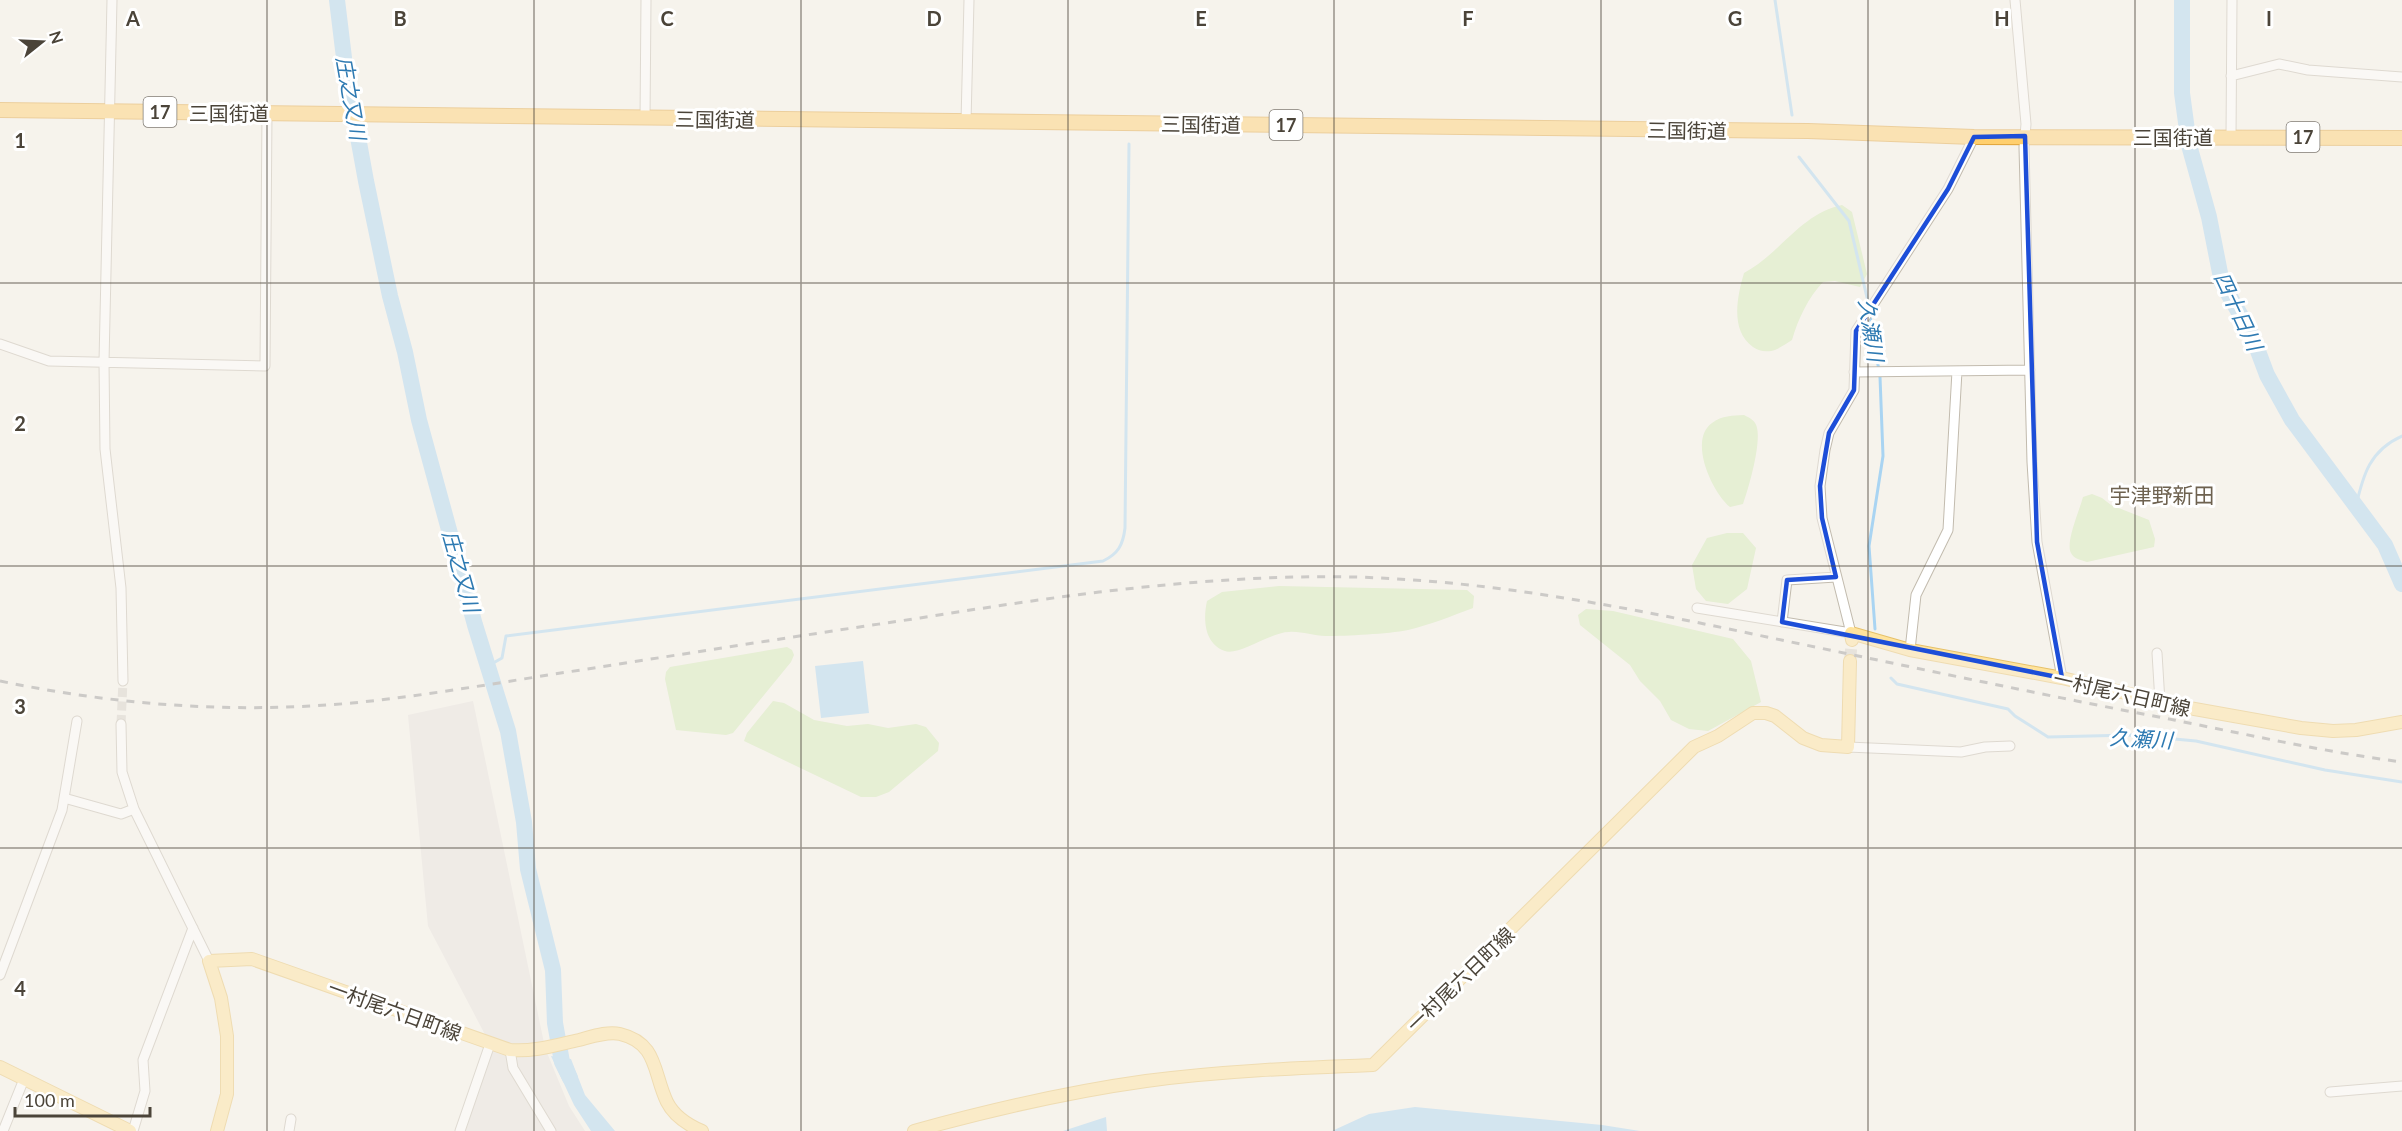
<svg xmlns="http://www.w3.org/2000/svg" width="2402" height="1131" font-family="Lato,'Noto Sans JP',sans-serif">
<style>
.industrial{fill:#e6e2dd}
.green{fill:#d2eab5}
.water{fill:#a9d4f2}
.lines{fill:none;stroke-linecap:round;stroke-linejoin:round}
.stream{stroke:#a9d4f2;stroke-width:3}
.river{stroke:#a9d4f2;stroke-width:16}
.minor-tunnel{stroke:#d4d0c8;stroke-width:9;stroke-dasharray:9 4.5;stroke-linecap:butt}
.major-tunnel{stroke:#d4d0c8;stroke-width:12;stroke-dasharray:12 6;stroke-linecap:butt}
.minor-casing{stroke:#c2bbae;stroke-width:11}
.major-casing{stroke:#e6c16a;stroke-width:14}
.highway-casing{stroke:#e0a43c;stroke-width:16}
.minor{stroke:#fff;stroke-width:9}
.major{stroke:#ffe39c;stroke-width:12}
.highway{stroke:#ffcf6e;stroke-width:14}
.rail{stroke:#9a9a9a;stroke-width:3;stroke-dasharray:8 8;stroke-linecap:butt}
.marked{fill:none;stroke:#1d4ed8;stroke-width:4.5;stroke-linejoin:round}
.grid{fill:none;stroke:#4b4439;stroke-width:1.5;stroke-opacity:0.55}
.labels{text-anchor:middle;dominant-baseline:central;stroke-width:6;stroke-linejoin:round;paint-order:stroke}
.shield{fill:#fff;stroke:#817c74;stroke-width:1.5}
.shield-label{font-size:18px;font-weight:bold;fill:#4b4439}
.street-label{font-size:20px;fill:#4b4439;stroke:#fff}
.water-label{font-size:21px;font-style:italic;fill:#2e7ab2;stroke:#fff}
.neighbourhood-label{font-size:21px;fill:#6e6250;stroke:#fff}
.grid-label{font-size:20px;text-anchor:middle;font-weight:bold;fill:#4b4439;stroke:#fff;stroke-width:6;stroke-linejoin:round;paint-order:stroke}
</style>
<rect width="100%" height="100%" fill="#f6f3ec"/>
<!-- industrial -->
<path class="industrial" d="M473,701L545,1048L569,1106L585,1131H460L490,1044L428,926L408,715Z"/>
<!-- green -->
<path class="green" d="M1842,205L1852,212L1867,274L1860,287L1835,281L1823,282C1808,298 1798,319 1792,340C1785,344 1778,350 1771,351C1764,352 1759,351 1753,347C1730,331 1737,297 1744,273C1780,254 1800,214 1842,205Z
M1744,415C1750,418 1756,421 1757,428C1761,445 1749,487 1743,504L1730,507C1712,492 1688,440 1712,423C1722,415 1733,416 1744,415Z
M2092,494L2102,498L2111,505L2149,520L2155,539L2154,547L2087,562C2081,560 2074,559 2071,553C2065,543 2080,509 2083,497Z
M1727,533H1743L1756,548L1747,589L1728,604L1706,601L1696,589L1692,565L1707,538Z
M1279,586L1467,590L1474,596L1473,608C1452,616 1429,625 1408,630C1388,634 1346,636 1326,636C1313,636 1301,631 1289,632C1271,632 1238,656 1225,651C1204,644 1203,619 1207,601L1222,592Z
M1586,609L1613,611L1733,639L1751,661L1761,702L1708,731L1689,729L1671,720L1660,701L1640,681L1630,665L1580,625L1578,615Z
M787,647L792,650L794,655L791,662L733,733L726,735L676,730L665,679L666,672L670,667Z
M773,701L784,703L814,720L847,726L868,724L888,728L916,724L926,727L939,743L938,751L889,792L876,797H861L744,741L747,733Z"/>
<!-- water -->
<path class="water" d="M863,661L869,713L821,718L815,666Z
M551,1056L571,1059L585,1095L615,1131H591L574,1105Z
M1415,1107L1602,1125L1640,1131H1332L1369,1114Z
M1106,1117L1107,1131H1062H1063Z"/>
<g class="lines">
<!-- stream -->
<path class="stream" d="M1775,0L1792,115
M1799,157L1849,221L1869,306
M1870,316L1880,377L1883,456L1869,546L1875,629
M2356,506C2363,475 2370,450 2402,436
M488,666L502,658L506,636L1103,561C1118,554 1123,545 1125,528L1129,144
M1891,678L1897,684L2008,709L2015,716L2048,737L2131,735L2196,741L2325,770L2402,782"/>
<!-- river -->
<path class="river" d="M337,0L345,66L366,181L390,296L405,352L419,420L475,625L508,731L524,822L528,869L553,970L555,1023L562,1062L570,1078
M2182,0V93L2189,145L2209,217L2222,283L2252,335L2267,375L2292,420L2385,545L2402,584"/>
<!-- minor-tunnel -->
<path class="minor-tunnel" d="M121,724L123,681"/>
<!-- major-tunnel -->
<path class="major-tunnel" d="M1850,661L1852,640"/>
<defs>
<path id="minor" d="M112,0L104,362L105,449L121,588L123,681
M2015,0L2026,124L2024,147L2032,462L2037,542L2062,678
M2231,76L2279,64L2308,70L2402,77
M645,119L646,0
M966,122L969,0
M2231,137L2232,0
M0,344L49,361L265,366L267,113
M1854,372L2030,370
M1697,608L1851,633L1822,518L1820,486L1825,450L1829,433L1854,390L1856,331L1948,189L1974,137
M1782,622L1787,580L1836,577
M1910,650L1916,595L1948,530L1957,371
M2157,653L2160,702
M121,724L122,772L134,809L209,961
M1848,747L1961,752L1985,747L2010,746
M64,798L121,814L134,809
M0,975L62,810L77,721
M510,1050L513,1068L551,1131
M2330,1092L2402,1086
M3,1131L24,1079
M133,1131L145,1091L143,1060L193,928
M289,1131L291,1119
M460,1131L490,1044"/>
<path id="major" d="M1852,640L1851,633L1910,650L2062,678L2189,708L2301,728L2333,731L2356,730L2402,722
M0,1067L130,1131
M217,1131L227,1094V1036L221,998L209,961L252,959L510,1050C534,1052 556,1045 579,1040C591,1037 607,1031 620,1034C658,1043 653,1073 667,1102C674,1116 688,1125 702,1131
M914,1131C990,1110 1067,1092 1146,1081C1221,1071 1297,1068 1373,1065L1694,747L1718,736L1753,713H1766L1775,716L1803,738L1821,745L1848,747L1850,661"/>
<path id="highway" d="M0,110L1808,131L1974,137L2402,138"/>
</defs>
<!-- minor casing -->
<use href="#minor" class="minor-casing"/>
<!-- major casing -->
<use href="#major" class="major-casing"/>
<!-- highway casing -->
<use href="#highway" class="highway-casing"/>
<!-- minor -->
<use href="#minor" class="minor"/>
<!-- major -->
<use href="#major" class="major"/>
<!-- highway -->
<use href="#highway" class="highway"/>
<!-- rail -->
<path class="rail" d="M0,681C116,705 233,714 352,703C433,695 513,680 594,668C702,651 811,634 920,618C1045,598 1169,580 1296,577C1455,573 1611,604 1767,637C1902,665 2038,694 2174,720C2250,735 2325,752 2402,762"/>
</g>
<!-- marked area -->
<path d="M0 0H2402V1131H0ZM2025,136L2037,542L2062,678L1782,622L1787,580L1836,577L1822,518L1820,486L1829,433L1854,390L1856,331L1948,189L1974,137Z" fill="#f6f3ec" fill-opacity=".55" fill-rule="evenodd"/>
<path class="marked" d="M2025,136L2037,542L2062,678L1782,622L1787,580L1836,577L1822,518L1820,486L1829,433L1854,390L1856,331L1948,189L1974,137Z"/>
<!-- grid -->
<path class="grid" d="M267,0V1131M534,0V1131M801,0V1131M1068,0V1131M1334,0V1131M1601,0V1131M1868,0V1131M2135,0V1131M0,283H2402M0,566H2402M0,848H2402"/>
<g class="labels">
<!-- shield labels -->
<g class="shield">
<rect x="143.5" y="97" width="33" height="30" rx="4.5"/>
<rect x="1269.5" y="110" width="33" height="30" rx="4.5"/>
<rect x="2286.5" y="122" width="33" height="30" rx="4.5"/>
</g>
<g class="shield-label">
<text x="160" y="112">17</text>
<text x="1286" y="125">17</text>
<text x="2303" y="137">17</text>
</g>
<!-- street labels -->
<g class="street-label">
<text x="229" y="113">三国街道</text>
<text transform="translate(715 119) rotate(1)">三国街道</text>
<text transform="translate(1201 124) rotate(1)">三国街道</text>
<text transform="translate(1687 130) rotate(1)">三国街道</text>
<text x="2173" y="137">三国街道</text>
<text transform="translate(2122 693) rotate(13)">一村尾六日町線</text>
<text transform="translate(1460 979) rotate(-44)">一村尾六日町線</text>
<text transform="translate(395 1010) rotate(20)">一村尾六日町線</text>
</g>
<!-- water labels -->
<g class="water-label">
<text transform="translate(352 98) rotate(80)">庄之又川</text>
<text transform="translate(2239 311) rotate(65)">四十日川</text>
<text transform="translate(1872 330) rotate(81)">久瀬川</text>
<text transform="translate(462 571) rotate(74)">庄之又川</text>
<text transform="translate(2141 738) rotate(3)">久瀬川</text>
</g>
<!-- neighbourhood labels -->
<g class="neighbourhood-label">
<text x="2162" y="494">宇津野新田</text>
</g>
</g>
<g class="grid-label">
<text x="133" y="26">A</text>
<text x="400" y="26">B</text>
<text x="667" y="26">C</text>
<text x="934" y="26">D</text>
<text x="1201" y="26">E</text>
<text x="1468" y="26">F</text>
<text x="1735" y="26">G</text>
<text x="2002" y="26">H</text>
<text x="2269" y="26">I</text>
<text x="20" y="148">1</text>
<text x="20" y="431">2</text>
<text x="20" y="714">3</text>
<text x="20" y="996">4</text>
</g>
<!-- north arrow -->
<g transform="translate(42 42) rotate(72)" stroke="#ffffff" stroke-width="4.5" paint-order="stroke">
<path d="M0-4.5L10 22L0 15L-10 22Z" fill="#4b4439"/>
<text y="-9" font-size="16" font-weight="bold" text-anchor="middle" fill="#4b4439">N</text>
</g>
<!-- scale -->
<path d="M15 1107v9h135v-9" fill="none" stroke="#4b4439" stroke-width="3"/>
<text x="24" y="1107" font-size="18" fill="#4b4439" stroke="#ffffff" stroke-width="4.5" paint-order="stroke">100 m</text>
</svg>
